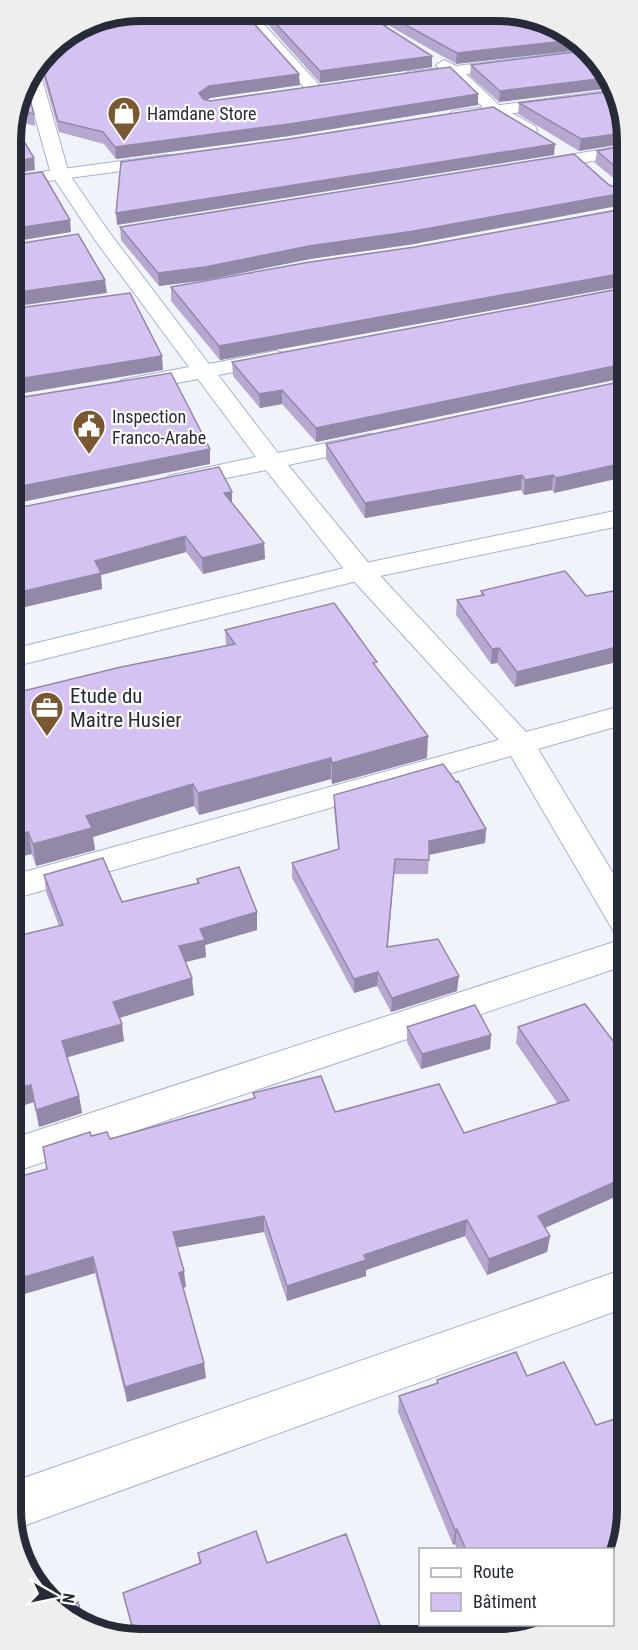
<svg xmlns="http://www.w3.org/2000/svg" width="638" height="1650" font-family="'Roboto Condensed',sans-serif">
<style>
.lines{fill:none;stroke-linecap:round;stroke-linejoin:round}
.street-casing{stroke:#a6b2d4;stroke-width:2}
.secondary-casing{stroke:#a6b2d4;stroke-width:2}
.street{fill:#fff;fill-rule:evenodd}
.secondary{fill:#fff;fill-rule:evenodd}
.wall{fill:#b6a8d0}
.shaded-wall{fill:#9488a9}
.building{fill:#d4c3f2;stroke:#9488a9;stroke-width:1.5}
.labels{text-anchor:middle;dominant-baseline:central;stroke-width:4.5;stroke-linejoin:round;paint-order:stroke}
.far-poi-label{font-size:18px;fill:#272b38;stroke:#fff;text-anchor:start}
.poi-label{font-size:21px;fill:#272b38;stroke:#fff;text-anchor:start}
.rim{fill:none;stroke:#272b38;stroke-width:8}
</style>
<rect width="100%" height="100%" fill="#f0f3fa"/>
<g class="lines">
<defs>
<path id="street" d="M255,19L260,20L321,87L323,90L321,93H309L250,26L248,23L250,20Z
M590,50L595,58L466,74L501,107L535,126L537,130L535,134L529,135L489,113L450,76L408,82L400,77L408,72L439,68L436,65L444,60L456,66Z
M35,68L40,72L69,174L109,232L209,364L276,351L284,353L287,358L284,363L218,375L278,453L370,434L379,436L382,441L379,446L288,465L371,566L526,732L625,705V724L538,749L625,893L626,935L614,932L511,756L13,899V875L499,740L351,578L266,470L177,488L168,486L164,481L168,476L256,457L198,379L129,392L121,390L118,385L121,380L189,367L95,240L51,174L25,81Z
M623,146V156L533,171L527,170L524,166L527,162Z
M626,938V965L14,1172V1138Z
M627,1268V1307L15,1529V1481Z"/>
<path id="secondary" d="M614,90L619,99L454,121L446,116L454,111Z
M166,155L172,156L175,160L172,164L11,186V176Z
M624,509V525L361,580L12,667V649L361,564Z"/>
</defs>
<!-- street casing -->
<use href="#street" class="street-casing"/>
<!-- secondary casing -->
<use href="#secondary" class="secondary-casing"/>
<!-- street -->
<use href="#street" class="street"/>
<!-- secondary -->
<use href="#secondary" class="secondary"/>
</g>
<!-- wall -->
<path class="wall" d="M140,10L523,13L456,64L388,25L385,27L432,56V67L320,83L262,18H250L300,85L210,98L207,100L210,101L478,105L289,136L116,159L104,144L59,132L42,71L36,67L54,43Z
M590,50L499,102L470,76L471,65Z
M24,83L34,114L35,126L14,120Z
M614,91L579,151L518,114L519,103Z
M623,146V186L595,163L597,151Z
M609,185L414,244L310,259L206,280L159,286L121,240L120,227Z
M623,209L624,286L220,360L171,301V287L415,247Z
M624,288V378L316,442L282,404L260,408L233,376L232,362Z
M624,381V477L554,493L552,490L524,495L521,490L365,518L326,459V444Z
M232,492V504L264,543L265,559L203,574L186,552L101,575L102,589L12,610Z
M565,571L515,687L497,663L491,664L456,615L457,600L481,595V591Z
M225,630L376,668L427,758L332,784L331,779L199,815L194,806L93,837L95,850L36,866L32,854L13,858L12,696L19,694V692L226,646Z
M334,795L486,829L485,843L429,855L428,874H394L388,947L457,991L391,1012L377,986L354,993L292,878V863L338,849L334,809Z
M44,875L122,902L197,883V879L257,912V930L205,945L206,957L186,962L194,995L119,1018L124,1041L67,1057L79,1096L82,1113L39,1127L34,1102L18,1107V1105L14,1106L13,937L59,926L46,892Z
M407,1027L491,1035L490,1049L421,1069L407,1042Z
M518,1027L626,1058V1196L624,1193L545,1228L550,1236L547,1252L487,1275L465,1236L366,1270V1276L287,1301L264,1232L177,1247L186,1287L183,1288L206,1378L127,1402L95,1273L14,1297V1178L47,1169L91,1136L110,1139L254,1099L253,1093L335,1112L464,1133L558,1104L516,1043Z
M437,1380L612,1550H457L455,1544L453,1545L398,1412L399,1396L437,1383Z
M198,1553L267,1563L384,1636L134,1637L123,1593L199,1563Z
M490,1624H547L494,1634Z"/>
<!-- shaded-wall -->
<path class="shaded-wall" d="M246,11H249L250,18L246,22Z
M388,15V25L380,30V20Z
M574,40L590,49L456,64L457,53Z
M432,56V67L320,83V71Z
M299,74L300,85L210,98L200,105L199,93L209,86Z
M606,78L612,88L499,102L500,91Z
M478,94V105L289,136L116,159L115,147Z
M623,133V144L579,151L581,139Z
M555,144L554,155L117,225L116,213Z
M34,158L35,170L11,174V162Z
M623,193V205L414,244L310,259L206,280L159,286L158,273L309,246Z
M70,220L71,232L11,242V229Z
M624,273V286L220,360L219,346Z
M105,280L107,293L11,307V293Z
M162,356L163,370L12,395V380Z
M624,364V378L316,442V428Z
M282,390V404L260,408L259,394Z
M210,449V464L12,504V488Z
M624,463V477L554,493L556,478Z
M522,475L521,490L365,518V503Z
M553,475L552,490L524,495L525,480Z
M232,492V507L224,493Z
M185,536L186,552L101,575L102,589L12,610V594L95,561Z
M264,543L265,559L203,574L202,558Z
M625,645V660L515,687L517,672Z
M499,648L497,663L491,664L492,649Z
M428,736L427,758L332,784V763Z
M331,758V779L199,815L198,793Z
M193,784L194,806L93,837L95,850L36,866L33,844L86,816Z
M486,829L485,843L428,855L429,841Z
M28,832L32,854L13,858V836Z
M395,859L394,874L386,961L387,947Z
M257,912V930L205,945L206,957L181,963L179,946L200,929Z
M378,972L377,986L354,993V979Z
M459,976L457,991L391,1012L392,998Z
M192,978L194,995L116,1019L113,1002Z
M122,1024L124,1041L65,1058L62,1041Z
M491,1035L490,1049L421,1069L422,1054Z
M31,1085L34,1102L18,1107L15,1089Z
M14,1088L18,1105L14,1106Z
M79,1096L82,1113L39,1127L36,1110Z
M626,1177V1183L624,1193L535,1232L538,1216Z
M264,1216V1232L174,1248L173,1232Z
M467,1220L465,1236L366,1270V1276L287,1301V1286L364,1255Z
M550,1236L547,1252L487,1275L489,1259Z
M93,1257L95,1273L14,1297V1280Z
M184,1271L186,1287L181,1288L179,1273Z
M204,1363L206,1378L127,1402L125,1387Z
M457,1529L455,1544L453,1545L455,1530Z"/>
<!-- building -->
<path class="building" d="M140,10L246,11L248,17L299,74L209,86L199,93L203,99L210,101L450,67L478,94L289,124L115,147L103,132L58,121L41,61L54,43L91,20Z
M264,11L523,13L574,40L457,53L388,15L380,20L383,25L432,56L320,71Z
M590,50L606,78L500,91L471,65Z
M25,82L34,114L17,110Z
M614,91L623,107V133L581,139L519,103Z
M493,107L555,144L116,213L121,162L289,139Z
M13,123L34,158L11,162V131Z
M623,146V173L597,151Z
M574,154L609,185L623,189V193L414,231L309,246L205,267L158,273L120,227Z
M42,172L70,220L11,229V176Z
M623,209L624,273L219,346L171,287L310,262L415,247Z
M78,234L105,280L11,293V245Z
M624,288V364L316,428L282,390L259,394L232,362Z
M130,293L162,356L12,380L11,309Z
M171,373L210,449L12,488V399Z
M624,381V463L556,478L553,475L525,480L522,475L365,503L326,444Z
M219,467L232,492L224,493L264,543L202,558L185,536L95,561L101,573L12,594V509Z
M565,571L586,596L625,589V645L517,672L499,648L492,649L457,600L484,595L481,591Z
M334,603L377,662L373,663L428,736L332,763L331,758L198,793L193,784L86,816L92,828L33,844L28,832L13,836L12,696L20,694L19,692L121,667L235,644L225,630Z
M443,764L456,782L458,781L486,829L429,841V860L395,859L387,947L438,939L459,976L392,998L378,972L354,979L292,863L339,849L334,795Z
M103,858L122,902L199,883L197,879L239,867L257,912L200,929L205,940L179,946L192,978L113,1002L122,1024L62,1041L79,1096L36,1110L31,1085L15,1089L14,1088L13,937L63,925L44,875Z
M585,1004L626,1058V1177L538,1216L550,1236L489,1259L467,1220L364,1255L366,1260L287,1286L264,1216L173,1232L184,1271L179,1273L204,1363L125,1387L93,1257L14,1280V1178L47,1169L43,1147L90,1132L91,1136L107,1132L110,1139L255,1098L253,1093L321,1076L335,1112L439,1084L464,1133L569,1100L518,1027Z
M475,1005L491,1035L422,1054L407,1027Z
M516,1352L527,1376L564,1362L596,1425L627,1415V1518L612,1557V1550H466L457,1529L455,1530L399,1396L438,1383L437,1380Z
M256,1531L267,1563L346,1534L384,1636L135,1637L123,1593L201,1563L198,1553Z
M78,1602L83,1620L62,1609Z
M499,1624H547L531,1635H492L502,1631Z"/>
<!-- icons -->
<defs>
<symbol id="shop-pin" viewBox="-11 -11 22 30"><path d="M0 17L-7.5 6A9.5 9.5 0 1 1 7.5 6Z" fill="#7a572f" stroke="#fff"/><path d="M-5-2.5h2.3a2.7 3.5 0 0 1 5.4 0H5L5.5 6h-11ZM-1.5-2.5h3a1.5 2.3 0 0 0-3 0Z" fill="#fff"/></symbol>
<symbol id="civic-pin" viewBox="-11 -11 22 30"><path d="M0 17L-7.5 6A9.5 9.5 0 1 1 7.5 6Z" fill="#7a572f" stroke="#fff"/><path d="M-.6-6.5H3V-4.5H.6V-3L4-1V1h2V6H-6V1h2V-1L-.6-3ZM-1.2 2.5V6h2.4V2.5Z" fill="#fff"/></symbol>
<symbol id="office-pin" viewBox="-11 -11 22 30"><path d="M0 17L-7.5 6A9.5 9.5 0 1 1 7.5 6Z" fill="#7a572f" stroke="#fff"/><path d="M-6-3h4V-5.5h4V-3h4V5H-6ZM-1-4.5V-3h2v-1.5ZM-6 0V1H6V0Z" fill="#fff"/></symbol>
</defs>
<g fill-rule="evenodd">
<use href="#shop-pin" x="105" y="94" width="38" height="52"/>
<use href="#civic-pin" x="70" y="407" width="38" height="52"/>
<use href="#office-pin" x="28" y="689" width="38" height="52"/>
</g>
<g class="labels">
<!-- far-poi labels -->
<g class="far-poi-label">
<text x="147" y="113">Hamdane Store</text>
<text x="112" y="416">Inspection<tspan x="112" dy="21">Franco-Arabe</tspan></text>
</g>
<!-- poi labels -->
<g class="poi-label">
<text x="70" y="696">Etude du<tspan x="70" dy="24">Maitre Husier</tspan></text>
</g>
</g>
<!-- crop -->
<path d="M0 0H638V1650H0ZM140 21H498A119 119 0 0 1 617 140V1510A119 119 0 0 1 498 1629H140A119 119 0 0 1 21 1510V140A119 119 0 0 1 140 21Z" fill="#eeeeef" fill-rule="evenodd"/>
<path class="rim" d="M140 21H498A119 119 0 0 1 617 140V1510A119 119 0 0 1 498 1629H140A119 119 0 0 1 21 1510V140A119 119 0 0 1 140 21Z"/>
<!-- legend -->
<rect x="419" y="1548" width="195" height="78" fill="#ffffff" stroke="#a9aaaf" stroke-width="1.5"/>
<rect x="431" y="1568" width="30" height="9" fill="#ffffff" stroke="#a9aaaf" stroke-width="1.5"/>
<text x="473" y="1578" font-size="18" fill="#272b38">Route</text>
<rect x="431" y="1593" width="30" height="18" fill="#d4c3f2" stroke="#a9aaaf" stroke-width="1.5"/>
<text x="473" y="1608" font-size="18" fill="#272b38">Bâtiment</text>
<!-- north arrow -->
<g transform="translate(54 1596) rotate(99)" stroke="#ffffff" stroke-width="4.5" paint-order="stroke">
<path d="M0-4.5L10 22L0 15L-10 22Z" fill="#272b38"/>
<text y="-9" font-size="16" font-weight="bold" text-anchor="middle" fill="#272b38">N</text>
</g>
</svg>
